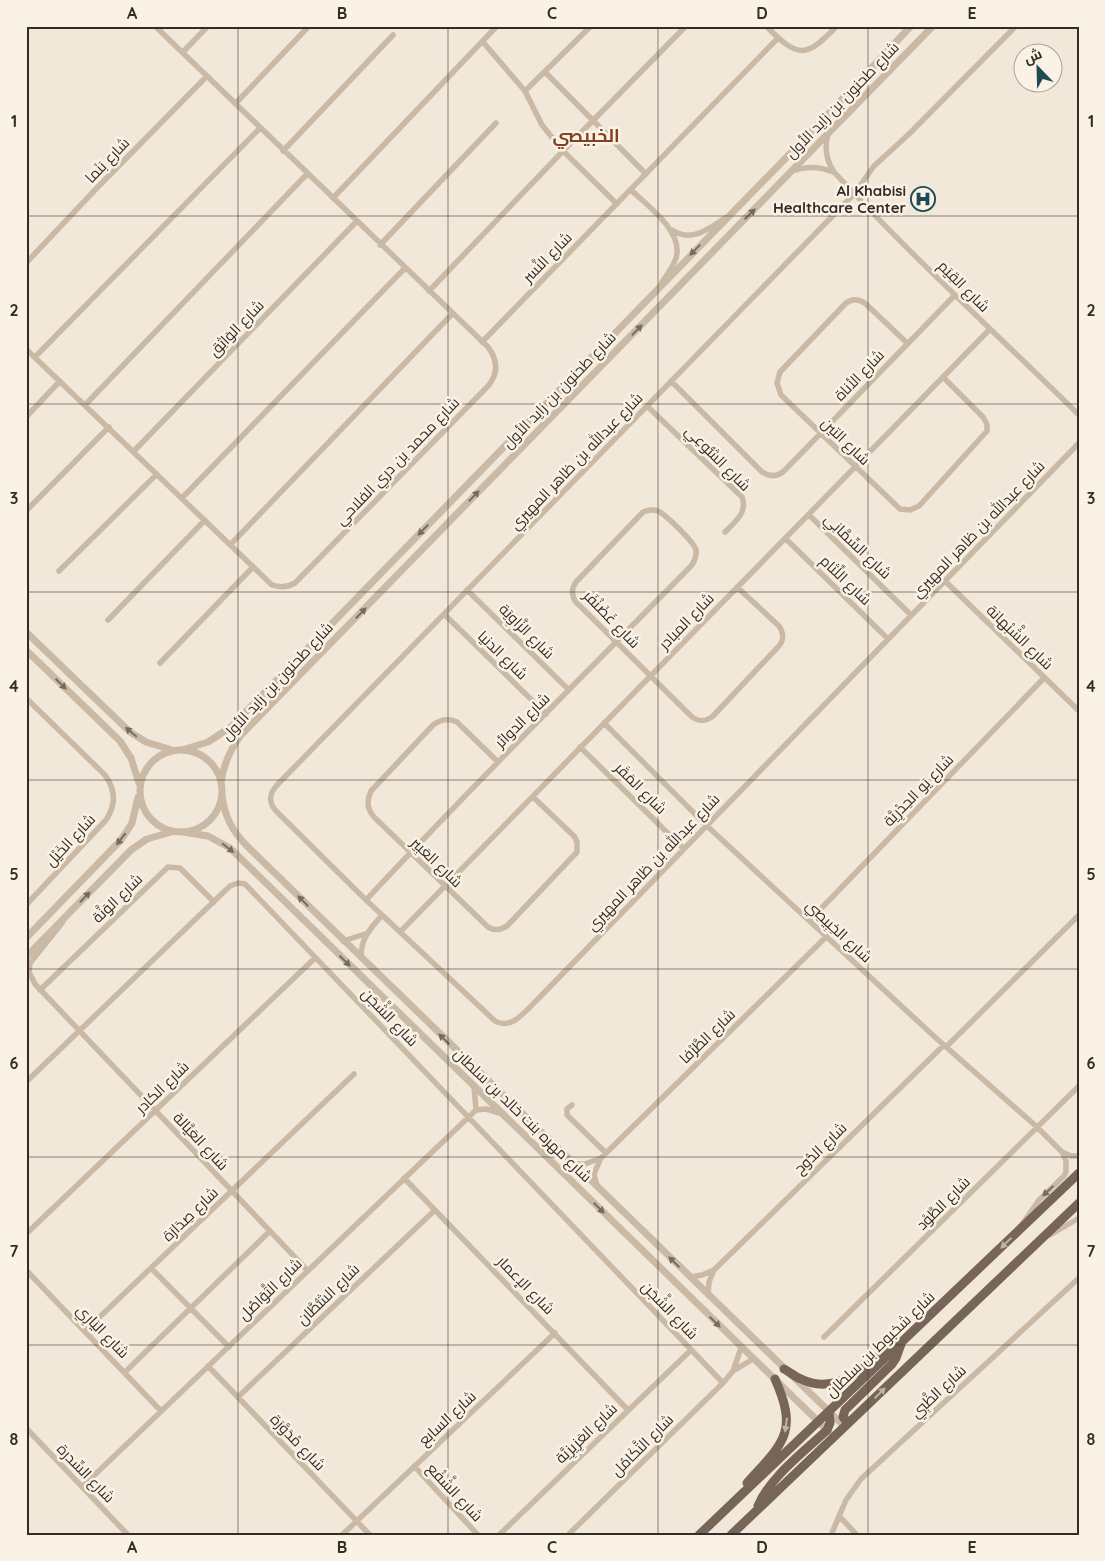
<svg xmlns="http://www.w3.org/2000/svg" width="1105" height="1561" font-family="Quicksand,Cairo,sans-serif">
<style>
.lines{fill:none;stroke-linecap:round;stroke-linejoin:round}
.minor{stroke:#c9b9a5;stroke-width:5.5}
.tertiary{stroke:#c9b9a5;stroke-width:7}
.primary{stroke:#776557;stroke-width:9}
.oneway{fill:#776b5f}
.oneway2{fill:#beb3a5}
.grid{fill:none;stroke:#342c26;stroke-width:1;stroke-opacity:0.55}
.labels{text-anchor:middle;dominant-baseline:central;stroke-width:5;stroke-linejoin:round;paint-order:stroke}
.street-label{font-size:15px;fill:#342c26;stroke:#f9f2e5}
.poi-label{font-size:15px;font-weight:bold;fill:#342c26;stroke:#f9f2e5;text-anchor:end}
.quarter-label{font-size:18px;font-weight:bold;fill:#83421f;stroke:#f9f2e5}
.neatline{fill:none;stroke:#342c26;stroke-width:2}
.grid-label{font-size:16px;text-anchor:middle;font-weight:bold;fill:#342c26}
</style>
<rect width="100%" height="100%" fill="#f1e8d9"/>
<g class="lines">
<!-- minor -->
<path class="minor" d="M766,26C798,58 805,59 837,26
M1016,26L909,134L874,166L854,194L277,785C269,794 268,802 276,811L366,900L495,1021C512,1031 527,1009 538,999L1079,443
M483,42L525,91L542,125L563,151L617,204
M183,52L208,26
M545,72L646,174
M525,91L591,26
M236,103L309,26
M828,134C824,148 826,160 834,172C912,257 997,334 1079,415
M283,151L393,35
M792,171C806,166 819,166 833,172
M631,190C648,206 684,232 676,258C673,267 667,275 662,282
M333,198L497,26
M672,230C692,243 708,229 725,218
M380,245L496,123
M26,263L94,191L206,77
M429,291L563,151L686,26
M482,342L778,38
M907,343L866,304C859,299 853,298 846,303L780,372L777,383L781,395L900,509L910,510L919,506L987,431V424L983,417L943,377
M26,349C108,427 190,506 272,585C281,588 288,587 295,583L489,385C499,372 497,359 488,347L155,26
M35,357L260,128
M671,381L762,472C770,477 778,477 785,470L955,295
M86,404L307,174
M647,406L742,497C748,512 735,522 725,532
M26,417L60,381
M134,451L357,221
M182,498L405,268
M26,511L109,427
M809,515L911,615
M786,539L888,639
M230,545L452,314
M59,571L157,474
M945,581L1079,711
M467,590L569,690
M444,614L546,714
M108,620L205,520
M160,663L253,567
M26,698L105,775C116,790 116,805 106,820L26,905
M604,723L706,825L937,1039L1037,1127L1062,1152L1066,1161V1172L1064,1176L1039,1200L1023,1223
M580,747L683,848
M498,762L457,722C448,718 441,719 433,725L371,791C366,801 367,809 374,817L488,927C495,931 500,930 507,926L577,852V842L574,836L533,797
M366,900C472,786 583,676 692,565C695,560 697,556 696,550C694,542 666,515 658,511C653,509 648,510 643,512L576,582C571,589 571,595 576,602L691,716C698,722 706,722 713,716L778,647C784,641 784,633 779,626L737,587
M810,920L1044,678
M62,923L30,963L29,972L35,984L308,1271
M400,932L990,329
M343,941L365,934
M361,957C361,938 370,929 382,915
M40,990L168,867L180,868L214,902
M946,1047L1079,915
M26,1082L230,886L238,883L245,884L723,1383
M474,1086L476,1110
M572,1105L567,1109V1115L606,1153
M1062,1152L1071,1156H1079
M573,1164H585L601,1158L827,936
M404,1178L628,1410
M597,1186L594,1174L600,1160
M26,1234L315,958
M1050,1235L1079,1218
M151,1268L229,1347
M26,1270L161,1411
M690,1277L702,1275L714,1270L944,1045
M708,1295L709,1282L714,1270
M85,1331L354,1074
M824,1337L1079,1086
M208,1366L370,1535
M733,1371L753,1359
M125,1372L270,1231
M238,1397L435,1210
M26,1428L128,1535
M414,1466L478,1535
M82,1487L476,1110L486,1109L503,1114
M839,1516L857,1535
M342,1535L555,1333
M499,1535L691,1350
M568,1535L723,1383L733,1371L741,1348
M831,1535L846,1500L861,1479L1079,1278"/>
<!-- tertiary -->
<path class="tertiary" d="M26,632L130,732L146,742L172,750
M26,650L120,741L131,758L139,783
M140 791a41 41 0 1 1 82 0a41 41 0 1 1-82 0Z
M182,750L208,742L231,727L817,126L911,26
M221,783C223,764 230,750 241,735L933,26
M222,794C224,816 232,831 248,847L844,1426
M183,832L208,836L230,848L829,1432
M26,938L121,840L132,823L138,797
M26,957L131,850L147,839L171,832"/>
<!-- primary -->
<path class="primary" d="M784,1369C790,1372 795,1377 801,1379C834,1395 861,1371 885,1351
M848,1423L843,1417L845,1410L892,1364L896,1358L901,1344
M747,1483C783,1443 799,1433 775,1379
M758,1506C770,1477 804,1452 827,1430L830,1423L829,1412
M699,1535L1079,1173
M731,1535L1079,1203"/>
</g>
<!-- one-way arrows -->
<defs><path id="oneway-solid" d="M-6-.8H1V-3.2L6.5 0L1 3.2V.8H-6Z" transform="scale(1.25)"/></defs>
<g class="oneway">
<use href="#oneway-solid" transform="translate(750 214) rotate(-45)"/>
<use href="#oneway-solid" transform="translate(695 250) rotate(134)"/>
<use href="#oneway-solid" transform="translate(637 330) rotate(-46)"/>
<use href="#oneway-solid" transform="translate(474 496) rotate(-46)"/>
<use href="#oneway-solid" transform="translate(423 530) rotate(134)"/>
<use href="#oneway-solid" transform="translate(361 613) rotate(-46)"/>
<use href="#oneway-solid" transform="translate(61 684) rotate(44)"/>
<use href="#oneway-solid" transform="translate(131 732) rotate(-140)"/>
<use href="#oneway-solid" transform="translate(121 839) rotate(128)"/>
<use href="#oneway-solid" transform="translate(228 848) rotate(38)"/>
<use href="#oneway-solid" transform="translate(85 897) rotate(-46)"/>
<use href="#oneway-solid" transform="translate(303 901) rotate(-135)"/>
<use href="#oneway-solid" transform="translate(345 961) rotate(44)"/>
<use href="#oneway-solid" transform="translate(444 1039) rotate(-136)"/>
<use href="#oneway-solid" transform="translate(1048 1191) rotate(137)"/>
<use href="#oneway-solid" transform="translate(599 1208) rotate(45)"/>
<use href="#oneway-solid" transform="translate(674 1262) rotate(-136)"/>
<use href="#oneway-solid" transform="translate(715 1322) rotate(45)"/>
</g>
<g class="oneway2">
<use href="#oneway-solid" transform="translate(1006 1243) rotate(136)"/>
<use href="#oneway-solid" transform="translate(880 1393) rotate(-44)"/>
<use href="#oneway-solid" transform="translate(786 1425) rotate(98)"/>
</g>
<!-- grid -->
<path class="grid" d="M238,26V1535M448,26V1535M658,26V1535M868,26V1535M26,216H1079M26,404H1079M26,592H1079M26,780H1079M26,969H1079M26,1157H1079M26,1345H1079"/>
<!-- icons -->
<defs>
<symbol id="hospital-ring" viewBox="-11 -11 22 22"><circle r="9.5" fill="#f9f2e5" stroke="#1c4b56" stroke-width="1.5"/><path d="M-5-5h3v3.5h4V-5h3V5h-3V1.5h-4V5h-3Z" fill="#1c4b56"/></symbol>
</defs>
<g fill-rule="evenodd">
<use href="#hospital-ring" x="909" y="185" width="28" height="28"/>
</g>
<g class="labels">
<!-- street labels -->
<g class="street-label">
<text transform="translate(842 100) rotate(-46)">شارع طحنون بن زايد الأول</text>
<text transform="translate(107 160) rotate(-46)">شارع بَنَما</text>
<text transform="translate(547 257) rotate(-46)">شارع النَّسر</text>
<text transform="translate(964 286) rotate(45)">شارع القِيَم</text>
<text transform="translate(236 328) rotate(-46)">شارع الوَاثِق</text>
<text transform="translate(859 375) rotate(-46)">شارع الأناة</text>
<text transform="translate(559 390) rotate(-46)">شارع طحنون بن زايد الأول</text>
<text transform="translate(846 441) rotate(44)">شارع التين</text>
<text transform="translate(718 458) rotate(45)">شارع الشُّوعِي</text>
<text transform="translate(397 461) rotate(-46)">شارع محمد بن دري الفلاحي</text>
<text transform="translate(576 461) rotate(-46)">شارع عبدالله بن ظاهر المهيري</text>
<text transform="translate(978 529) rotate(-46)">شارع عبدالله بن ظاهر المهيري</text>
<text transform="translate(858 546) rotate(44)">شارع السِّمَّانِي</text>
<text transform="translate(846 580) rotate(44)">شارع اللِّثام</text>
<text transform="translate(612 619) rotate(46)">شارع غَضَنْفَر</text>
<text transform="translate(686 621) rotate(-46)">شارع المبادر</text>
<text transform="translate(527 631) rotate(45)">شارع الزَّاوِيَة</text>
<text transform="translate(1020 637) rotate(44)">شارع الشَّبْهانة</text>
<text transform="translate(503 655) rotate(44)">شارع الدنيا</text>
<text transform="translate(277 681) rotate(-47)">شارع طحنون بن زايد الأول</text>
<text transform="translate(522 720) rotate(-45)">شارع الدوائر</text>
<text transform="translate(641 788) rotate(45)">شارع المَقَر</text>
<text transform="translate(918 790) rotate(-46)">شارع يَو الحِدْرِيَّة</text>
<text transform="translate(70 840) rotate(-47)">شارع الخَيْل</text>
<text transform="translate(437 862) rotate(44)">شارع العَبِير</text>
<text transform="translate(653 862) rotate(-46)">شارع عبدالله بن ظاهر المهيري</text>
<text transform="translate(117 898) rotate(-44)">شارع الوَنَّة</text>
<text transform="translate(839 931) rotate(43)">شارع الخِبِيصِي</text>
<text transform="translate(390 1017) rotate(46)">شارع الشَّجَن</text>
<text transform="translate(707 1036) rotate(-44)">شارع الطَّرْفا</text>
<text transform="translate(162 1087) rotate(-44)">شارع الكادر</text>
<text transform="translate(523 1115) rotate(44)">شارع مهره بنت خالد بن سلطان</text>
<text transform="translate(201 1141) rotate(47)">شارع العَيَّالة</text>
<text transform="translate(820 1148) rotate(-44)">شارع الدُّوح</text>
<text transform="translate(943 1203) rotate(-45)">شارع الطَّوْد</text>
<text transform="translate(190 1214) rotate(-44)">شارع صِدَارَة</text>
<text transform="translate(526 1285) rotate(46)">شارع الإعمار</text>
<text transform="translate(270 1289) rotate(-44)">شارع التَّوَاصُل</text>
<text transform="translate(328 1294) rotate(-44)">شارع الشُّطَّان</text>
<text transform="translate(670 1310) rotate(46)">شارع الشَّجَن</text>
<text transform="translate(103 1331) rotate(46)">شارع اليَارِي</text>
<text transform="translate(880 1344) rotate(-44)">شارع شخبوط بن سلطان</text>
<text transform="translate(938 1391) rotate(-43)">شارع الظَّبِي</text>
<text transform="translate(447 1418) rotate(-43)">شارع السابع</text>
<text transform="translate(586 1433) rotate(-44)">شارع العَزِيزِيَّة</text>
<text transform="translate(298 1442) rotate(46)">شارع مْدَوَّرَة</text>
<text transform="translate(642 1445) rotate(-45)">شارع التَّكَامُل</text>
<text transform="translate(86 1473) rotate(46)">شارع السِّدرة</text>
<text transform="translate(455 1492) rotate(47)">شارع الشَّفْع</text>
</g>
<!-- poi labels -->
<g class="poi-label">
<text x="906" y="190">Al Khabisi<tspan x="906" dy="17">Healthcare Center</tspan></text>
</g>
<!-- quarter labels -->
<g class="quarter-label">
<text x="586" y="135">الخبيصي</text>
</g>
</g>
<!-- border -->
<rect width="1105" height="1561" fill="none" stroke="#f9f2e5" stroke-width="55"/>
<!-- north arrow -->
<g transform="translate(1038 68) rotate(337)"><circle r="24" fill="#f9f2e5" stroke="#aaa399"/>
<path d="M0-4L9 19L0 12L-9 19Z" fill="#1c4b56"/>
<text y="-8" font-size="14" font-weight="bold" text-anchor="middle" fill="#342c26">ش</text>
</g>
<rect x="28" y="28" width="1050" height="1506" class="neatline"/>
<g class="grid-label">
<text x="132" y="19">A</text>
<text x="342" y="19">B</text>
<text x="552" y="19">C</text>
<text x="762" y="19">D</text>
<text x="972" y="19">E</text>
<text x="14" y="127">1</text>
<text x="1091" y="127">1</text>
<text x="14" y="316">2</text>
<text x="1091" y="316">2</text>
<text x="14" y="504">3</text>
<text x="1091" y="504">3</text>
<text x="14" y="692">4</text>
<text x="1091" y="692">4</text>
<text x="14" y="880">5</text>
<text x="1091" y="880">5</text>
<text x="14" y="1069">6</text>
<text x="1091" y="1069">6</text>
<text x="14" y="1257">7</text>
<text x="1091" y="1257">7</text>
<text x="14" y="1445">8</text>
<text x="1091" y="1445">8</text>
<text x="132" y="1553">A</text>
<text x="342" y="1553">B</text>
<text x="552" y="1553">C</text>
<text x="762" y="1553">D</text>
<text x="972" y="1553">E</text>
</g>
</svg>
